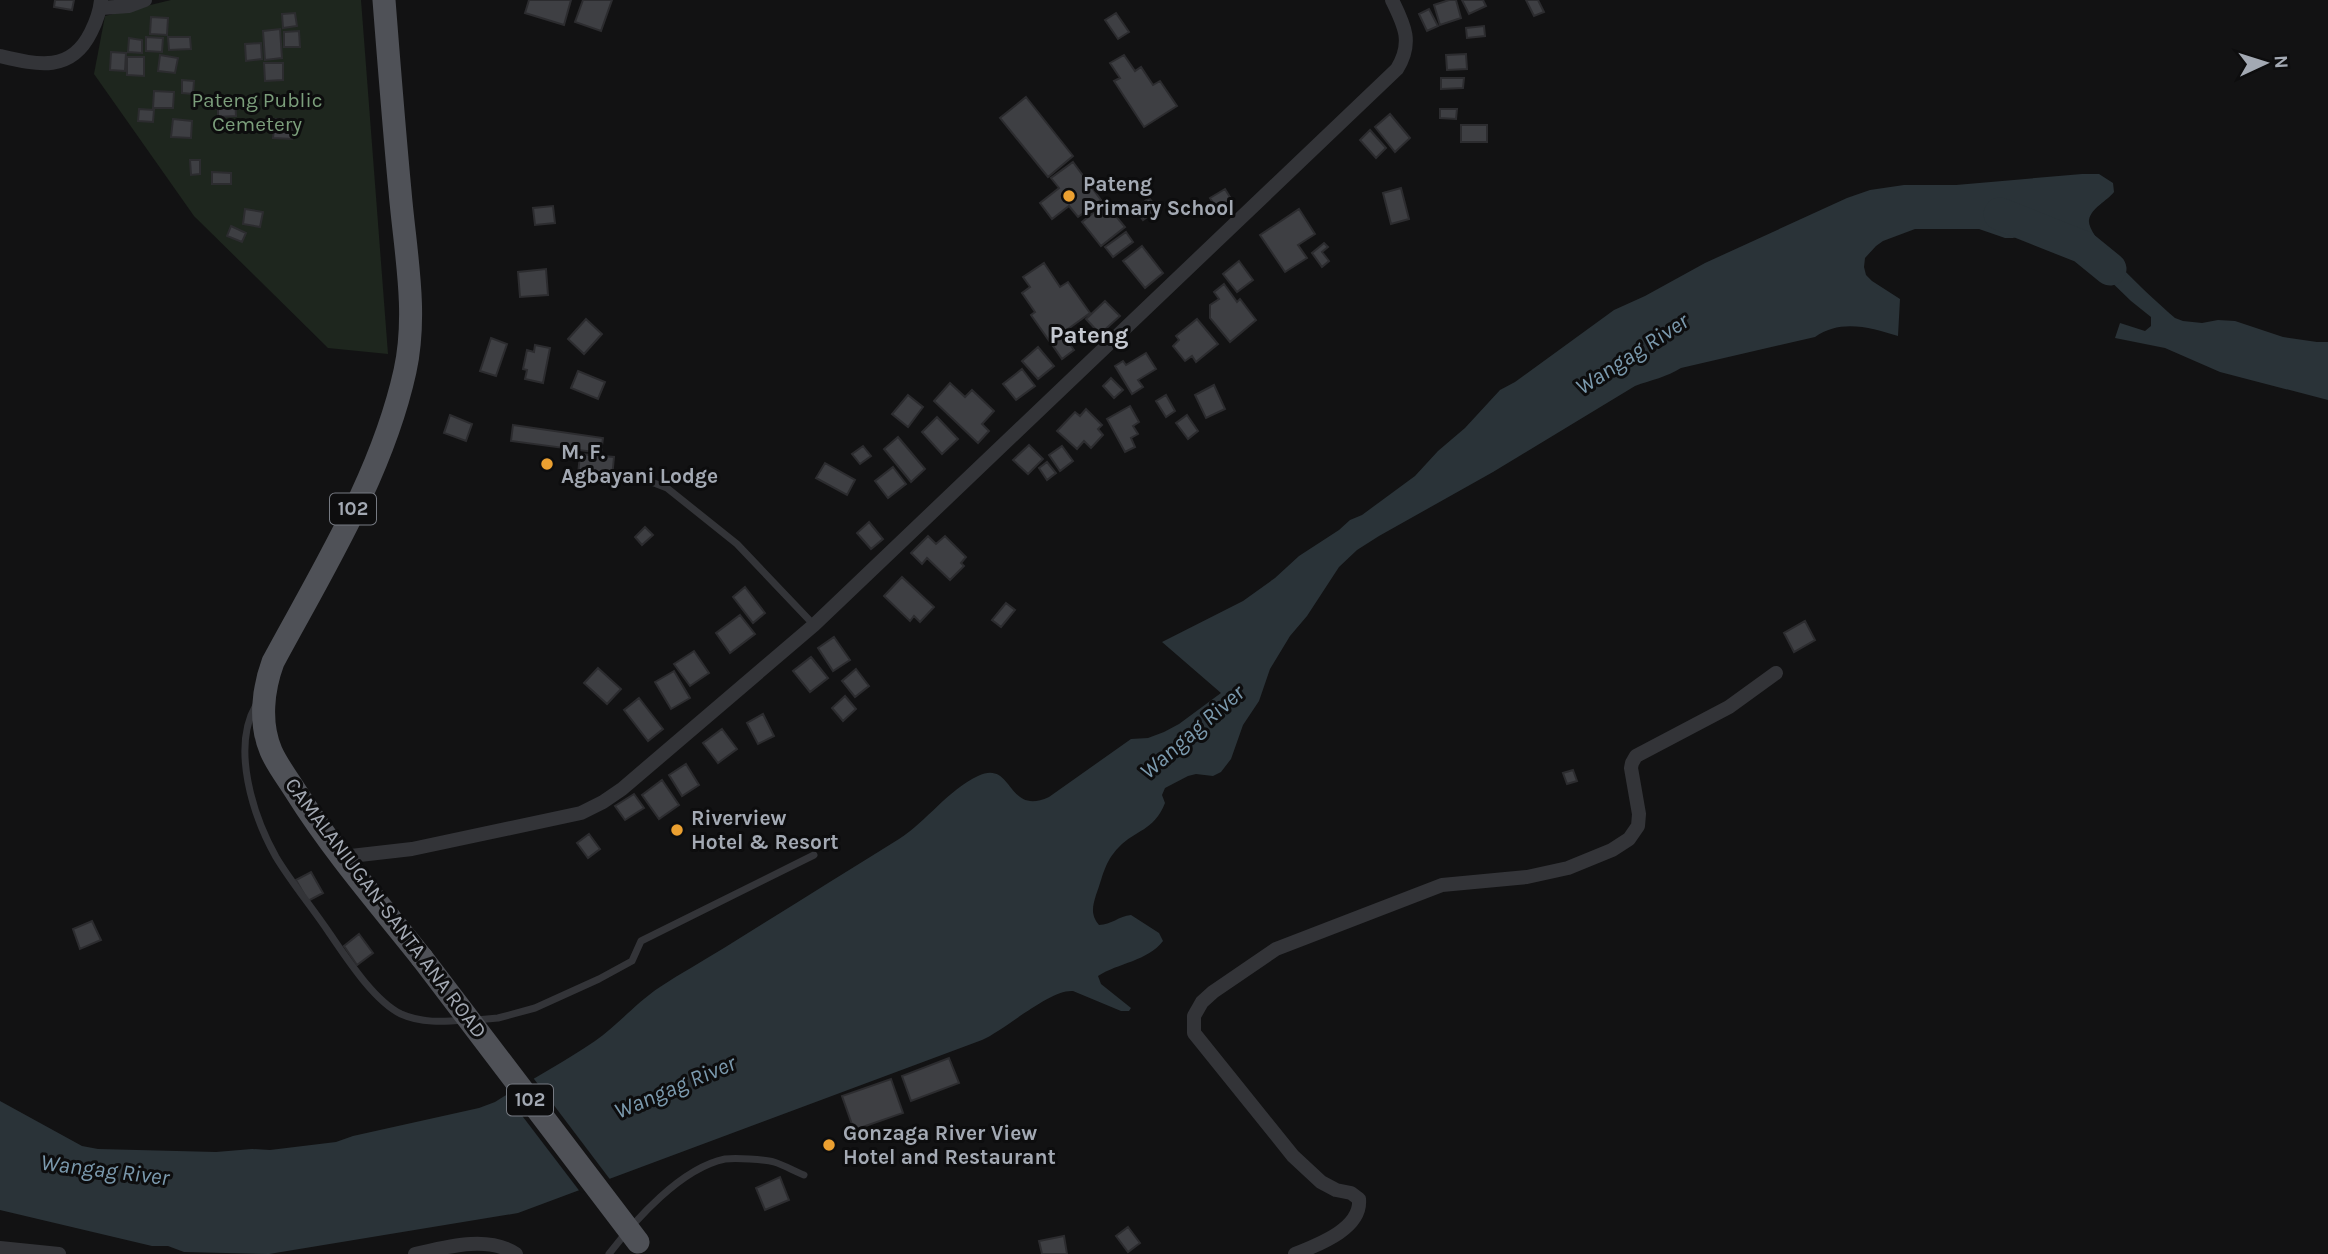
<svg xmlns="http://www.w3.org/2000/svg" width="2328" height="1254" font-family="Karla,sans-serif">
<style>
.green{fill:#1e261e}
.water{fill:#2a3338}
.pier{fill:#121213}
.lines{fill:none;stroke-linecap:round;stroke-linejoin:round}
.river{stroke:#2a3338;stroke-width:33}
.building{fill:#3e3f43;stroke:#2c2c2f;stroke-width:2}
.service{stroke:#333438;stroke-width:7}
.minor{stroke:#333438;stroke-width:14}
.primary{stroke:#4f5157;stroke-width:23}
.primary-bridge{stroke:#4f5157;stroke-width:23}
.poi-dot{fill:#eba031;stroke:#0d0d0e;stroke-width:2.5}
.labels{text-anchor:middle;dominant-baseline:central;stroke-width:6;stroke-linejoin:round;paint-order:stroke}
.shield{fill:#0d0d0e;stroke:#767a82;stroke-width:2}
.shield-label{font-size:19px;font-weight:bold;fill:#a3a9b3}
.park-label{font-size:21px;fill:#7b9e7b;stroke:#0d0d0e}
.poi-label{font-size:21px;font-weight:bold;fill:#a3a9b3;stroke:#0d0d0e;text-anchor:start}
.street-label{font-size:21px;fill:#a3a9b3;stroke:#0d0d0e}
.water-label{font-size:23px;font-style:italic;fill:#7b9aae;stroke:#0d0d0e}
.quarter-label{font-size:24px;font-weight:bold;fill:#c4c8d0;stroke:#0d0d0e}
</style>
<rect width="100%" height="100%" fill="#121213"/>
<!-- green -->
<path class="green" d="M171,0H361L388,354L328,348L194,216L94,74L105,16Z"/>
<!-- water -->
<path class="water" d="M2082,174H2099L2113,183L2114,192C2107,201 2091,208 2089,220C2086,239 2159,304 2175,318L2183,321L2202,323L2218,320L2235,321L2283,337L2317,342H2328V400L2220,372L2165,348L2115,338L2120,323L2145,331L2151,326V317L2131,301L2099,270L2077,256L2074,249L2075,241L2072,233L2066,227L2057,225L2013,238H2005L1979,229H1915L1883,241L1876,246L1865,258L1864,267L1866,275L1872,281L1900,299L1898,336C1870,327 1840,319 1815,337L1681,368C1667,377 1651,380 1635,386L1493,472L1379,536L1357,550L1339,567L1307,616L1290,636L1270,669L1259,701L1243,725L1231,759L1221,772L1213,776L1196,774L1188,776L1165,788L1162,795L1165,803C1154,831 1135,830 1119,847C1104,862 1103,877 1096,895C1092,908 1091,915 1099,925C1111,925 1119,916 1131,915L1159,933L1163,941C1148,961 1118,963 1098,976L1101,984L1131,1008L1129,1011H1121L1073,991C1050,989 1005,1030 982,1040L518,1213L269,1254L184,1252L168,1246H152L0,1210V1101L82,1146L98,1149L216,1152L252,1149L270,1150L336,1142L353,1136L479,1108L495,1102C528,1081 563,1063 595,1041C618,1025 637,1002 660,987C681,973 703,961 724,948C782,912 841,875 899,839C927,821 948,790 978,776C1014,759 1006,817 1049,797L1131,739L1148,738L1164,732L1179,724L1221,693L1162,642L1243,601L1275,578L1299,556L1339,530L1350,520L1362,515L1415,476L1438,451L1465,428L1500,390L1515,382L1614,310L1645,296L1705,263L1847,198L1870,190L1904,185H1956Z"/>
<!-- pier -->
<path class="pier" d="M531,1075L612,1182L581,1193L504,1092Z"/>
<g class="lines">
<!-- river -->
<path class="river" d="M2000,214L2083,247L2110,269"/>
</g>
<!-- building -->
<path class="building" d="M55,0H74L72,10L54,7Z
M529,0H571L564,25L525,13Z
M583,0H612L601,31L575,22Z
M1449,0H1456L1461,18L1440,25L1434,5Z
M1462,0H1483L1486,6L1469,14Z
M1526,0H1538L1544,12L1534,16Z
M1429,9L1438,26L1427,31L1419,14Z
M295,13L297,26L283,28L282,14Z
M1116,13L1129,32L1118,39L1105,20Z
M151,17L168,18L167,35L150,34Z
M1484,26L1485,36L1467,38L1466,28Z
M280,29L282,58L265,60L263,31Z
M299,31L300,47H284V32Z
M146,37L163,38L162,52L146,51Z
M168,37H190L191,49L169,50Z
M129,38L142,40V53L128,52Z
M261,43L262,59L246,61L245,44Z
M111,52L126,53L125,71L110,70Z
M1466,54L1467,69L1447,70L1446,55Z
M160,55L178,58L175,73L158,71Z
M1124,55L1135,71L1141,67L1153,85L1160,81L1177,106L1144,127L1114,81L1120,78L1110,63Z
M127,57H144V76L127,75Z
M264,63H283V80L265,81Z
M1441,78H1464L1463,88L1441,89Z
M182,80L194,81L193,94L182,93Z
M154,91L174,92L173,108H153Z
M235,97L236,116L218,117V98Z
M1026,97L1073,156L1048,177L1000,118Z
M139,109L154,110L153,122L138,121Z
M1440,109H1457L1456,119L1440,118Z
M1390,114L1410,138L1395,152L1375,127Z
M173,119L192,121L191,138L171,137Z
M275,119L294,120L292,139L273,138Z
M1461,125H1487V142H1461Z
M1370,130L1386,148L1376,158L1360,140Z
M190,160H200V174L191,175Z
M1073,162L1101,200L1078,217L1069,206L1052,219L1040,203L1059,188L1051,178Z
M212,172L231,173V184H212Z
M1401,188L1409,219L1391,224L1383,193Z
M1225,189L1233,202L1218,211L1210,198Z
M1149,198L1158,209L1143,220L1135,209Z
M1105,203L1125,227L1101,246L1082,222Z
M553,206L555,223L535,225L533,208Z
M245,209L263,212L260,227L243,224Z
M1299,209L1315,234L1298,245L1307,258L1285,272L1260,235Z
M231,226L246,233L242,242L227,236Z
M1126,232L1133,242L1113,257L1105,247Z
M1324,243L1328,247L1322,252L1329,261L1322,267L1312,253Z
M1142,246L1163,273L1145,288L1123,261Z
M1239,261L1253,280L1237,292L1223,274Z
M1044,263L1060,287L1068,282L1090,313L1050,342L1031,315L1035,312L1022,293L1030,287L1023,277Z
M546,269L548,295L520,297L518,272Z
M1224,284L1237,302L1240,299L1256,320L1230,342L1210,318V305L1219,299L1214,292Z
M1105,301L1120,316L1100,334L1086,319Z
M586,319L602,334L584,354L568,339Z
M1197,319L1218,344L1196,362L1192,356L1185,361L1173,346L1179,340L1176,336Z
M1063,335L1074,350L1062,359L1051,343Z
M491,338L507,344L496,376L480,371Z
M535,345L550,348L543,383L525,379L527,370L523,369L527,350L534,352Z
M1038,347L1054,366L1038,379L1022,361Z
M1146,353L1156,369L1138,380L1143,387L1132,394L1115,366L1123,361L1126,365Z
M1022,369L1035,386L1016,400L1003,384Z
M578,371L605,382L598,399L571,388Z
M1111,378L1123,390L1114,398L1103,386Z
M950,383L965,397L972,390L994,411L982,424L989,431L978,443L934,401Z
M1214,385L1225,409L1206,418L1195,395Z
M908,395L923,407L908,427L892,414Z
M1166,395L1175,411L1166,417L1156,401Z
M1130,406L1139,422L1133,426L1138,434L1131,438L1135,447L1125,452L1107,419Z
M1086,409L1102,425L1098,429L1103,435L1091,448L1084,441L1077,449L1057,431L1075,412L1080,416Z
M450,415L472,424L466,441L444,433Z
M1187,415L1198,431L1188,439L1176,423Z
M937,417L958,439L942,454L922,432Z
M513,425L603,438L601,453L511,441Z
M898,437L925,469L911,482L884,449Z
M1029,445L1043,459L1028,474L1013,460Z
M863,446L871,456L860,464L852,454Z
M1062,446L1073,461L1060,471L1049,455Z
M580,454L614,457L612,478L578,475Z
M1047,462L1056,473L1047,480L1039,468Z
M825,463L855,480L847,495L816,478Z
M893,467L906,484L888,498L875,481Z
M869,522L883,539L871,549L857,533Z
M645,527L653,535L642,545L635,537Z
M928,536L936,544L945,536L966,557L961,563L964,566L950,580L927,558L922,564L911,553Z
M902,577L934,607L920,622L914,616L910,621L884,596Z
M745,587L765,613L753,623L733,597Z
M1006,603L1015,610L1001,627L992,620Z
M740,615L755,634L730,653L716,633Z
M1805,621L1815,640L1794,652L1784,633Z
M834,637L850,660L833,671L818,648Z
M694,651L709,673L690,686L674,664Z
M811,657L828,678L810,692L793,671Z
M598,668L621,689L607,704L584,683Z
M856,669L869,686L855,697L842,681Z
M674,671L690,698L671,709L655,682Z
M845,696L856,709L843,721L832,708Z
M639,698L663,729L648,741L624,710Z
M763,714L774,736L758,744L747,723Z
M722,729L737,749L718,763L703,743Z
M686,764L699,785L682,796L669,775Z
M1573,770L1577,781L1567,784L1563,773Z
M662,780L679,805L659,819L642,795Z
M634,794L644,808L625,820L615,806Z
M589,834L600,849L588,858L577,843Z
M311,872L323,893L308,901L296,880Z
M92,921L101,940L80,949L73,929Z
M359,934L373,953L357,965L344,946Z
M949,1058L959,1083L911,1101L902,1076Z
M891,1079L903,1113L854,1130L842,1096Z
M780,1177L789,1200L765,1210L756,1188Z
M1128,1227L1140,1243L1128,1252L1116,1236Z
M1064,1236L1067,1254H1042L1039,1241Z"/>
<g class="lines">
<!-- service -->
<path class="service" d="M641,478L667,488L737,544L814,625
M256,705C231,748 253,816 276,857C291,882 311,906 328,931C346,957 373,1000 401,1014C421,1023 443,1022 464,1020
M476,1020L498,1018L535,1008L599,979L632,961L641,941L814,855
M609,1254C635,1220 681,1168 725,1159C735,1158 764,1159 774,1162C784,1165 794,1171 804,1175"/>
<!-- minor -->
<path class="minor" d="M101,8L129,6L145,0
M0,56C38,65 71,73 91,32C96,22 100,11 101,0
M342,857L412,849L581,813L603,802L622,789L814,625L1397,69C1413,43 1405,26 1392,0
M0,1248L59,1254
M415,1254C446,1247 488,1235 516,1254
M1295,1254C1317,1245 1362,1229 1359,1199L1351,1193L1336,1190L1321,1182L1293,1156L1194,1033V1016L1202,1002L1213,992L1276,949L1442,885L1527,877L1568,868L1612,850L1629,839L1638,826L1639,814L1631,768L1632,763L1636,756L1729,707L1776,673"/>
<!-- primary -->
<path class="primary" d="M384,0C389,64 394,128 400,191C405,251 418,312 405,371C382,475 323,569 273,662C263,689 259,723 271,751C277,765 288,779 296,792C333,851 379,904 422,958"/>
<!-- primary-bridge -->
<path class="primary-bridge" d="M422,958L638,1242"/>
</g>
<!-- markers -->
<g class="poi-dot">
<circle cx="1069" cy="196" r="7"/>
<circle cx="547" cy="464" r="7"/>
<circle cx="677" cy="830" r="7"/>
<circle cx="829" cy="1145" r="7"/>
</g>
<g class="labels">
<!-- shield labels -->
<g class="shield">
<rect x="330" y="493.5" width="46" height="31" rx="5"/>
<rect x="507" y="1084.5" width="46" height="31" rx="5"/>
</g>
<g class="shield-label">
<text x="353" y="509">102</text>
<text x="530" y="1100">102</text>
</g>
<!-- park labels -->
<g class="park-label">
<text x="257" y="100">Pateng Public<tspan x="257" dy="24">Cemetery</tspan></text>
</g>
<!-- poi labels -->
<g class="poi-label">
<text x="1083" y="184">Pateng<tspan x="1083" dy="24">Primary School</tspan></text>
<text x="561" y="452">M. F.<tspan x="561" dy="24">Agbayani Lodge</tspan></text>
<text x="691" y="818">Riverview<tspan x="691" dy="24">Hotel &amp; Resort</tspan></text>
<text x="843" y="1133">Gonzaga River View<tspan x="843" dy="24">Hotel and Restaurant</tspan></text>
</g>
<!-- street labels -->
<g class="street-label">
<text transform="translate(386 908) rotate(53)">CAMALANIUGAN-SANTA ANA ROAD</text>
</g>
<!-- water labels -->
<g class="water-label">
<text transform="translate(1632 354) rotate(-33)">Wangag River</text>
<text transform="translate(1192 732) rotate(-41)">Wangag River</text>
<text transform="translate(675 1087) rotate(-23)">Wangag River</text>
<text transform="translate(105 1170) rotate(7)">Wangag River</text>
</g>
<!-- quarter labels -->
<g class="quarter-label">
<text x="1089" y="335">Pateng</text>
</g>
</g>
<!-- north arrow -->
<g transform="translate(2265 63) rotate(86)" stroke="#0d0d0e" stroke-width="5" paint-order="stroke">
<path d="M0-5L12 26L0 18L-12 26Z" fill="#a3a9b3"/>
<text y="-10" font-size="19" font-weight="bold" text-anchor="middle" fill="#a3a9b3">N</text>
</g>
</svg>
